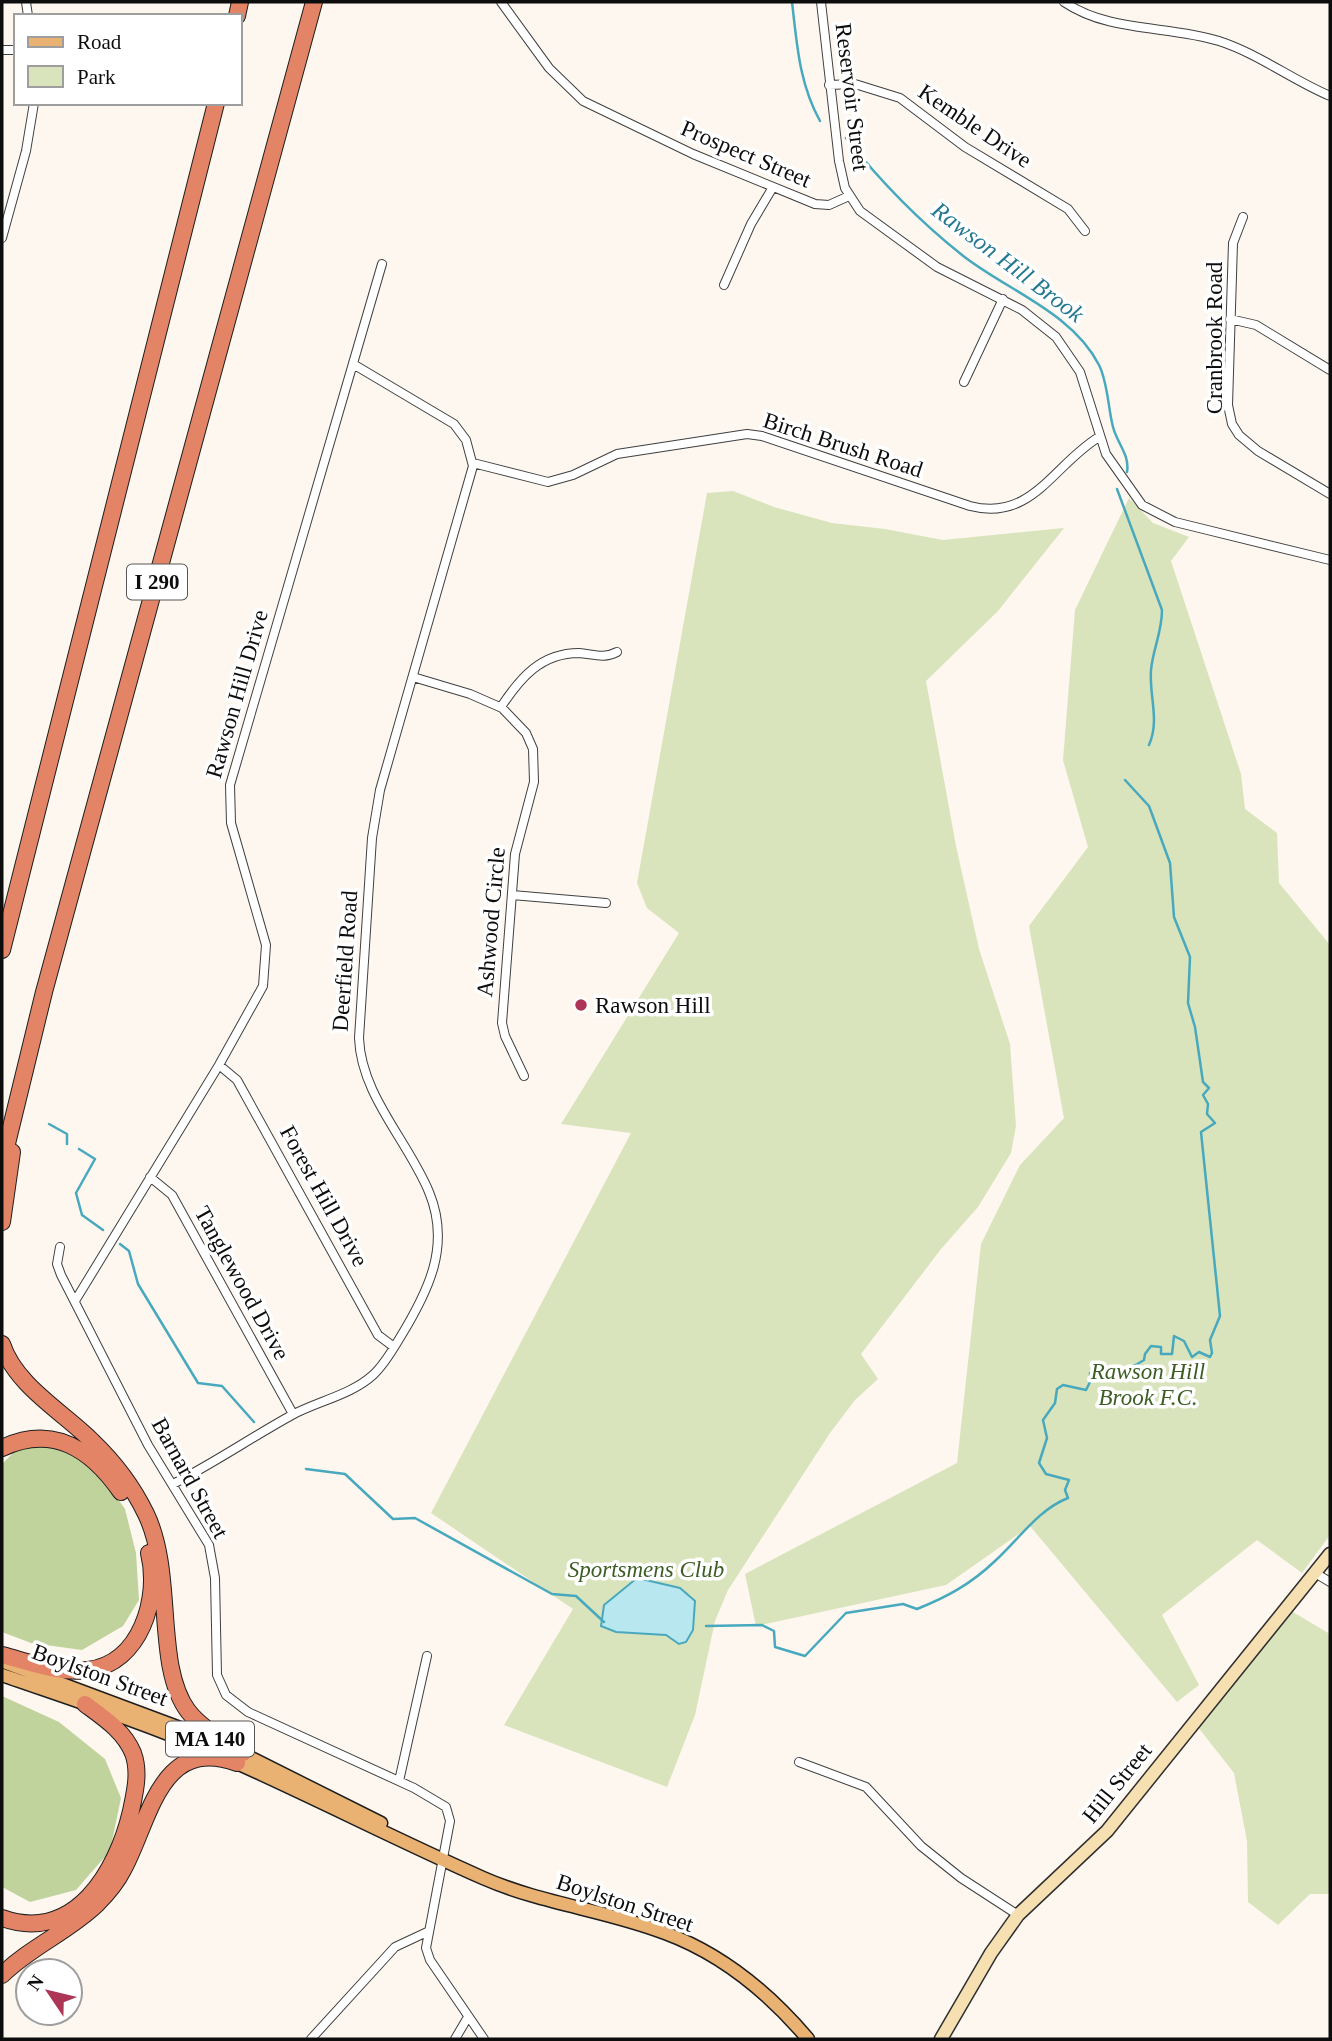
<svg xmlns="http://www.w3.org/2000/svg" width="1332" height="2041" font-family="'Times New Roman',serif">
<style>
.green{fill:#d9e4bc}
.forest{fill:#c1d39d}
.water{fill:#b9e7ef;stroke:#48a9be;stroke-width:2}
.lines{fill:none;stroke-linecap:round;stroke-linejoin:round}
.stream{stroke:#48a9be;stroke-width:2.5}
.street-casing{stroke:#404040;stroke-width:10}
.secondary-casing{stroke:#2f2f2f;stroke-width:15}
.primary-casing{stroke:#1e1e1e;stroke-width:15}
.highway-casing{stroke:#1e1e1e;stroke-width:18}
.street{stroke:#fff;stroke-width:8}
.secondary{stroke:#f6dfb1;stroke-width:12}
.primary{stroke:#e9b273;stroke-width:12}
.highway{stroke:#e48466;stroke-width:16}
.poi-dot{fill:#ad3555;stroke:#fff;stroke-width:2.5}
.labels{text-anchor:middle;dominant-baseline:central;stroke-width:7;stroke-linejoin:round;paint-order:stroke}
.shield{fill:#fff;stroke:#565656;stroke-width:2}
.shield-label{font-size:21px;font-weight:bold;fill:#0d0d0d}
.street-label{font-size:23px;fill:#0d0d0d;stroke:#fff}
.poi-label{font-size:23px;fill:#0d0d0d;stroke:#fff;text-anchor:start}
.park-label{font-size:23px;font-style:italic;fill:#3d5d25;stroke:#fff}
.water-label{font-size:24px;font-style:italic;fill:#247990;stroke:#fff}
</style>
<rect width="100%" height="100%" fill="#fdf7ef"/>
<!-- green -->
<path class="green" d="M733,491L774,507L832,523L885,529L943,540L1064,528L998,611L926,681L956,846L979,949L1010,1044L1016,1126L1011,1153L978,1207L941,1249L861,1354L878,1379L855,1400L830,1433L728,1590L715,1621L695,1715L667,1787L504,1725L573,1609L431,1513L631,1133L561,1124L679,933L647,908L637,883L707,493Z
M1129,498L1153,523L1189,537L1171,561L1241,774L1245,809L1277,833L1279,883L1330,945V1535L1302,1573L1257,1540L1162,1615L1199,1685L1177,1702L1030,1526L946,1585L756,1626L745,1574L957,1463L981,1244L1020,1165L1064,1118L1029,926L1088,847L1063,760L1075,610Z
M1286,1608L1330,1634V1894H1310L1278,1925L1248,1902L1247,1841L1234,1773L1194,1722Z"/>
<!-- forest -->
<path class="forest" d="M41,1444L77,1455L105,1480L125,1509L136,1553L139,1600L123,1626L82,1650L31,1643L2,1632V1464L14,1452Z
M2,1696L59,1722L105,1759L121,1798L110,1851L76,1890L30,1902L2,1887Z"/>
<!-- water -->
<path class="water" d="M637,1578L680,1588L695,1601L693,1630L686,1642L679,1644L666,1635L616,1632L601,1626L604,1605Z"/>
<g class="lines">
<!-- stream -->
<path class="stream" d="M792,2C797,44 799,83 820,121
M846,138C881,182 918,220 962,255C1006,290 1072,312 1099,365C1108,383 1108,408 1113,427C1117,443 1130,455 1127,472
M1117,489L1162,610C1162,632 1153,649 1151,670C1149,696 1160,720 1149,745
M49,1124L67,1134V1144
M79,1149L95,1159L76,1193L82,1215L103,1230
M120,1244L129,1251L138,1284L198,1383L222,1386L254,1422
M306,1469L345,1474L393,1519L415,1518L552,1594L576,1596L604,1622
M706,1626L762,1625L774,1631L775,1647L805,1656L846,1613L903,1604L917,1609C947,1597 971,1584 995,1561C1018,1540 1039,1509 1068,1498L1065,1490L1069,1480L1046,1474L1039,1463L1047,1438L1043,1420L1055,1403L1057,1389L1063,1385L1086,1390L1090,1382V1373C1113,1377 1125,1372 1144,1360L1145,1354L1151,1346L1161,1347V1354H1172L1174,1336L1184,1341L1192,1357L1199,1352L1210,1357L1212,1353L1210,1340L1220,1316L1201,1132L1215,1123L1207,1114L1208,1104L1203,1095L1209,1088L1203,1082L1195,1027L1188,1003L1190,957L1174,917L1170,863L1149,806L1125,780"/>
<defs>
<path id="street" d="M26,2L28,16
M501,2L549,68L583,101L693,154L815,204L829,205L849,196
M821,2L839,161L845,188L860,211L937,267L1022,310L1056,337L1080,372L1106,454L1142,505L1175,522L1330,560
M1064,2C1110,33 1168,25 1219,41C1259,54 1292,80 1330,96
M2,50H16
M829,85L855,84L900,98L965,147L1068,209L1085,231
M1243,217L1233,243L1228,405L1232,424L1239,435L1258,451L1330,494
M2,238L26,151L34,103
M724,285L751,224L773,187
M1230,319L1256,325L1330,370
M964,382L1003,299
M473,463L548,482L573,475L617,454L747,434L762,436L970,506C1032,522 1053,465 1099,437
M413,677L470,694L502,708L526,733L533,749L534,782L515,854L502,1023L505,1036L524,1076
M501,707C520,678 541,653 579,653C593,654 604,659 617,652
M512,895L606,903
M219,1065L237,1080L378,1335L394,1347
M150,1177L172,1195L293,1414
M60,1247L57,1264L61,1275L148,1445L209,1545L215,1578L217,1675L226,1695L248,1712L414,1788L446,1807L450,1821L426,1948L430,1960L484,2039
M75,1301L219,1065L263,986L266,945L231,823L230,785L382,264
M173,1484C214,1463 252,1437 292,1415C318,1401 351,1395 373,1375C385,1364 393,1349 401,1336C429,1290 451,1245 429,1192C408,1141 361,1095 359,1038L372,838L380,790L473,466L466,440L454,424L353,364
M1315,1573L1330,1582
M799,1762L866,1787L921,1846L961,1878L1018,1915
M399,1781L427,1656
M311,2039L395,1947L427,1932
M455,2039L468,2017"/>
<path id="secondary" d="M941,2039L991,1953L1018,1915L1107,1831L1330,1554"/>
<path id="primary" d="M6,1663L215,1741
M2,1675C71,1699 142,1722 210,1751C302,1791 392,1838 483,1878C542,1904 606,1910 665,1933C722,1954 769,1993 808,2039
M235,1750L381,1823"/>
<path id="highway" d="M237,16L240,2
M2,950L216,103
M2,1164L44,992L314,2
M2,1222L12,1152
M2,1344C15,1385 63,1412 92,1441C114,1462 133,1487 146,1514C175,1574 154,1665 188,1711C202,1729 225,1741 243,1753
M2,1448C53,1424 91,1449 121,1492
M2,1655C29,1662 59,1674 88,1670C141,1663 160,1598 149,1553
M2,1918C75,1944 117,1871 131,1811C135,1792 140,1772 133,1753C124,1731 104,1718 85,1704
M2,1975C30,1947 68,1932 97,1904C107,1894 117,1882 123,1870C150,1821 159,1735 237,1763"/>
</defs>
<!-- street casing -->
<use href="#street" class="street-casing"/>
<!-- secondary casing -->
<use href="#secondary" class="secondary-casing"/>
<!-- primary casing -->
<use href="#primary" class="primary-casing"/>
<!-- highway casing -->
<use href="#highway" class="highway-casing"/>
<!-- street -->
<use href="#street" class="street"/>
<!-- secondary -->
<use href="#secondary" class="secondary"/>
<!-- primary -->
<use href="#primary" class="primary"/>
<!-- highway -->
<use href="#highway" class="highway"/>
</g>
<!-- markers -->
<circle class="poi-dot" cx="581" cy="1005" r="7"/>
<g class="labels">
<!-- shield labels -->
<g class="shield">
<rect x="127" y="564.5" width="60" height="35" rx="5"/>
<rect x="166" y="1721.5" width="88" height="35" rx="5"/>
</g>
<g class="shield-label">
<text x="157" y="582">I 290</text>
<text x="210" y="1739">MA 140</text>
</g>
<!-- street labels -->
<g class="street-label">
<text transform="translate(852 97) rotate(83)">Reservoir Street</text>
<text transform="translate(975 126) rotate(34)">Kemble Drive</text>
<text transform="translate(746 154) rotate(23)">Prospect Street</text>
<text transform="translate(1214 338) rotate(-90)">Cranbrook Road</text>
<text transform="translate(843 445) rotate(18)">Birch Brush Road</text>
<text transform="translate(237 694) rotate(-74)">Rawson Hill Drive</text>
<text transform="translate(491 922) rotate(-85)">Ashwood Circle</text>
<text transform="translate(345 961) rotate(-86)">Deerfield Road</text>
<text transform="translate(324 1196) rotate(61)">Forest Hill Drive</text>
<text transform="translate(242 1283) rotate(61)">Tanglewood Drive</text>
<text transform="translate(190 1478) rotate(61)">Barnard Street</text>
<text transform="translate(100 1675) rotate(20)">Boylston Street</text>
<text transform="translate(1117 1783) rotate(-51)">Hill Street</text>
<text transform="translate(625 1903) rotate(18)">Boylston Street</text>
</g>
<!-- poi labels -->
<g class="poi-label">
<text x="595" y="1005">Rawson Hill</text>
</g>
<!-- park labels -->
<g class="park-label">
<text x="1148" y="1371">Rawson Hill<tspan x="1148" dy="26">Brook F.C.</tspan></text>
<text x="646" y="1569">Sportsmens Club</text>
</g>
<!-- water labels -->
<g class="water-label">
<text transform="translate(1008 262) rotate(37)">Rawson Hill Brook</text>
</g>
</g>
<!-- border -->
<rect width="1332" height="2041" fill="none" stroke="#0d0d0d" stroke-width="7"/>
<!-- legend -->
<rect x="14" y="14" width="228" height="91" fill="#ffffff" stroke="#9e9e9e" stroke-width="2"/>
<rect x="28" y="37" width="35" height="10" fill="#e9b273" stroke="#9e9e9e" stroke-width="2"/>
<text x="77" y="49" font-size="21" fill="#0d0d0d">Road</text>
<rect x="28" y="66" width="35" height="21" fill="#d9e4bc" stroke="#9e9e9e" stroke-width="2"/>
<text x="77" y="84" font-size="21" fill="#0d0d0d">Park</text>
<!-- north arrow -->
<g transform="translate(49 1992) rotate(305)"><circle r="33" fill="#ffffff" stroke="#9e9e9e" stroke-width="2"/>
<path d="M0-5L12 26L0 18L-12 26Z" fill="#ad3555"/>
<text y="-10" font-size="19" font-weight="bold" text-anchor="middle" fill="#0d0d0d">N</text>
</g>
</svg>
